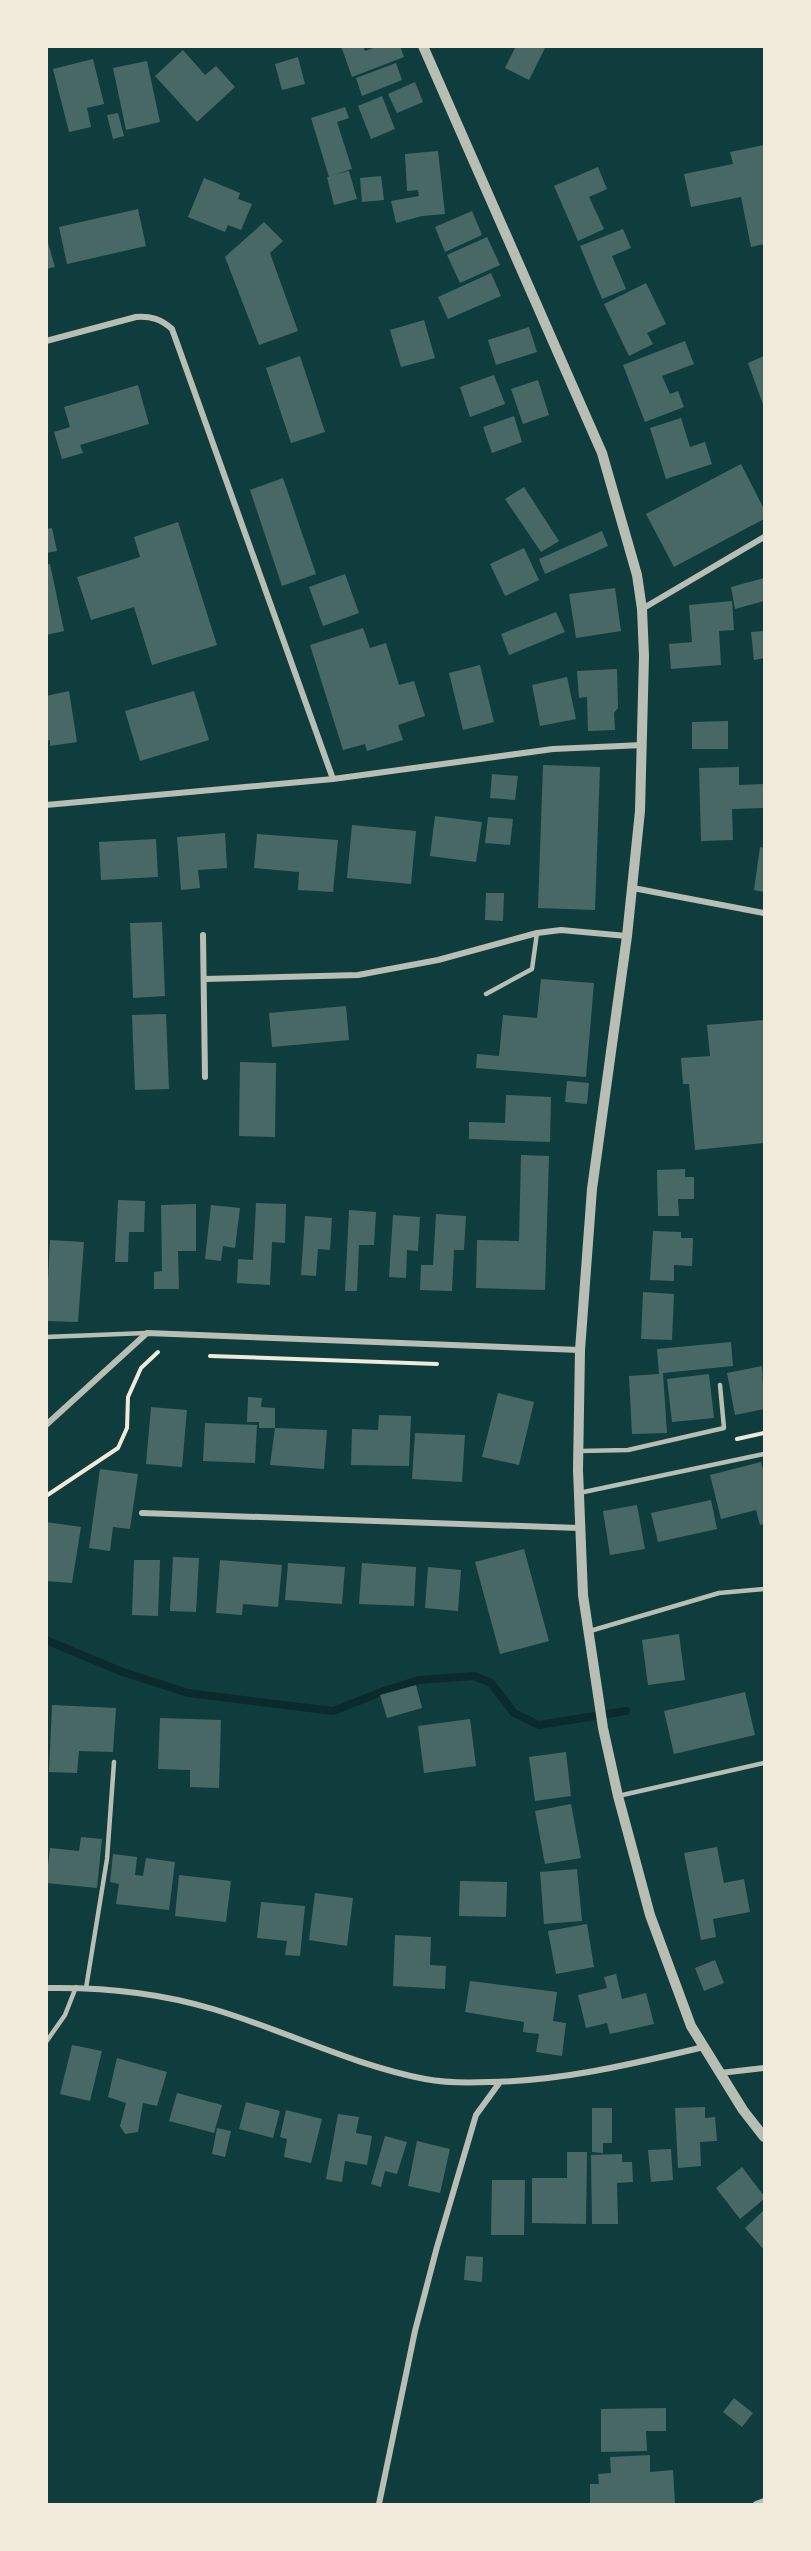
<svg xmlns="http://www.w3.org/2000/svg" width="811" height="2551" font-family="'Open Sans',sans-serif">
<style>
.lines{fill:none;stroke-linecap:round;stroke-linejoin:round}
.stream{stroke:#0a2a2b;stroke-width:8}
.building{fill:#486865}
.path{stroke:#f1e9da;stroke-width:4}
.service{stroke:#b8beb3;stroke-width:4.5}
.minor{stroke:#b8beb3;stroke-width:6}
.tertiary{stroke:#b8beb3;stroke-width:10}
</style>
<rect width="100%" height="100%" fill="#0f3d3e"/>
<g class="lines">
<!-- stream -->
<path class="stream" d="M46,1640L120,1671L188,1693L333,1711L384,1691L419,1680L474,1676L491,1683L514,1713L539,1725L626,1711"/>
</g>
<!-- building -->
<path class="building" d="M341,46H363L365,51L378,46H400L404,57L352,77Z
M516,46H546L529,80L505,68Z
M183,50L205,75L216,66L235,87L197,122L155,76Z
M298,57L305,84L282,90L275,64Z
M93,59L104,104L87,108L91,127L69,132L53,69Z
M147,61L160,122L126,130L113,68Z
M396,63L402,80L362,96L356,78Z
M415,82L423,102L397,113L388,94Z
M382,96L395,129L371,139L358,106Z
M345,107L349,118L337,122L352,169L333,175L349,171L357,199L334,205L327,177H329L311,118Z
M118,113L124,136L113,139L107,115Z
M764,145V244L751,247L741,197L691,207L684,174L733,164L730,152Z
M438,151L445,214L422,216L396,223L391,201L419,196L418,190L407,191L405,154Z
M598,167L607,189L589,197L604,229L578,241L554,186Z
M381,176L384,200L362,202L360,178Z
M204,178L240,193L238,199L252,204L241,230L228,225L225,232L188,217Z
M138,209L146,246L67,264L59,227Z
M472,211L482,235L445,252L435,227Z
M264,222L283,241L270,253L298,331L259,345L225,257Z
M623,229L631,248L612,256L626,289L602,299L580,246Z
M46,236L55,267L46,269Z
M487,237L500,265L460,283L447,255Z
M491,273L501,296L448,319L438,297Z
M646,283L666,324L647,333L653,344L629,356L604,304Z
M424,320L435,358L401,367L390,330Z
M529,327L537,352L496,365L488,340Z
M685,341L694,364L662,376L670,394L678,391L684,407L645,422L623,365Z
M300,356L325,432L291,443L266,368Z
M764,356V407L748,363Z
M494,375L505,404L470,417L460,387Z
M538,380L549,415L523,424L511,389Z
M138,385L149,424L80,445L83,453L62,459L54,432L70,427L64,407Z
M514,416L522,442L492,453L483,427Z
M681,418L690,447L705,442L712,464L666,479L650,428Z
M741,464L764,509V519L674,567L646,514Z
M283,478L316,574L282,586L250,490Z
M524,487L559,541L541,552L505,499Z
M178,522L217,645L152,665L134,607L91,620L77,577L140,557L134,537Z
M52,528L57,551L46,553V529Z
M602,531L608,546L545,574L539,559Z
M524,548L539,580L505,596L490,564Z
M50,564L64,631L46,635V565Z
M345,574L359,613L323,626L309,587Z
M764,578V601L735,609L731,587Z
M615,588L621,631L576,638L569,594Z
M732,601L734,630L719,631L721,665L671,669L669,644L692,642L689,605Z
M556,612L565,632L509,655L501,634Z
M363,628L370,648L386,643L399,685L414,681L425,716L398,725L403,740L367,751L365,744L343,750L310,645Z
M764,631V658L754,660L751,632Z
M480,665L494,722L463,730L449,673Z
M617,669L618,708L614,713L615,730L588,731L587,697L579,698L577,671Z
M567,677L576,719L540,726L532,685Z
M69,691L77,742L50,746V740L46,741V696Z
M194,691L209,740L140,761L125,711Z
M728,721V749H692V722Z
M543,765L600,767L595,910L538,908Z
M739,767V785L764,784V808L732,809L733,840L701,841L699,768Z
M492,774L518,776L515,800L490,798Z
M435,816L482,822L476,862L430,856Z
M488,817L513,819L510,845L485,843Z
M352,825L416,831L411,884L347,878Z
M225,833L227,868L198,870L200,888L181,890L177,837Z
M257,834L338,840L333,892L298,890L299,872L254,868Z
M156,839L158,877L101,880L99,842Z
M760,847L764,848V892L754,890Z
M486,893H504L503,921L485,920Z
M162,922L165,996L133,998L130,923Z
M541,979L594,983L586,1077L476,1068L477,1054L499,1056L503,1015L537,1018Z
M346,1006L349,1040L272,1047L269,1013Z
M166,1014L169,1089L135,1090L132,1015Z
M764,1020V1143L695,1150L689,1084H683L681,1058L710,1056L707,1025Z
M240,1062L276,1063L275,1137L239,1136Z
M567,1081L589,1083L587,1104L565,1102Z
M506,1095L551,1097L550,1142L469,1139V1122L505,1123Z
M521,1155L549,1156L545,1290L476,1288L477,1240L519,1241Z
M685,1169V1177H694V1199H678L679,1216H658L657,1170Z
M118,1200L145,1201L144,1232H129L128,1262H115Z
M256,1203L286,1204L285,1243L272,1242L270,1285L237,1283L238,1259L253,1260Z
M196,1204V1251H178L179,1289H154V1272L162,1271L161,1205Z
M211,1205L240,1208L235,1248L223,1246L221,1261L205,1259Z
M349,1210L376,1212L374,1245H359L357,1291H345Z
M436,1214L466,1216L464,1250H454L452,1291L420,1290L421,1265H433Z
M393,1215L420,1217L418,1251L407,1250L406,1278L389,1277Z
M305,1216L332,1218L330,1250L318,1249L316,1276L301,1275Z
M653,1231L681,1232V1238H693L692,1266L674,1265V1281L650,1280Z
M50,1240L84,1242L78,1322L46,1321Z
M643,1292L674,1294L672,1340L641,1339Z
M731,1342L733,1366L663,1373L667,1433L632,1434L629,1376L659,1374L657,1349Z
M762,1366L764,1409L735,1415L727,1373Z
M709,1374L714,1418L672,1422L667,1379Z
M498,1393L534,1402L519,1465L482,1457Z
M248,1397L262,1398L261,1407L275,1408V1428L327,1430L324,1469L270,1465L275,1428H259V1422H247Z
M151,1407L187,1410L182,1467L146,1464Z
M379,1415L411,1416L409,1466L351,1465L352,1429L378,1430Z
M205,1423L257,1425L255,1463L203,1461Z
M415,1433L465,1435L462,1482L412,1479Z
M761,1462L764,1474V1524L760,1525L756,1510L721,1519L710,1475Z
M100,1469L138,1474L130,1529L113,1527L110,1551L89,1548Z
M711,1500L717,1529L658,1542L651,1513Z
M637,1505L645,1549L610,1555L603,1511Z
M46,1522L81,1527L72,1583L46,1581Z
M524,1549L549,1641L500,1654L475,1562Z
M173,1557L199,1558L196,1612L170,1611Z
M134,1560H160L158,1616L132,1615Z
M220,1560L282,1565L278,1607L243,1604L242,1615L216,1613Z
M288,1563L345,1567L342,1604L285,1600Z
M362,1563L416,1567L414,1606L359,1604Z
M428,1567L461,1570L458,1611L425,1608Z
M679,1634L685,1680L648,1685L642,1640Z
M416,1685L422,1708L387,1718L380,1695Z
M745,1692L755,1735L674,1754L664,1711Z
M52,1705L116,1708L113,1752L79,1751L77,1773L49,1772Z
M160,1718L221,1720L219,1788L190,1787V1770L158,1769Z
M470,1719L476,1766L424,1773L418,1726Z
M566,1752L571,1796L535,1801L529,1757Z
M571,1804L581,1858L545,1864L535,1811Z
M81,1837L102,1839L97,1888L46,1883L50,1848L79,1851Z
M717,1847L724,1883L744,1879L750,1912L713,1919L716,1937L701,1940L684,1853Z
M113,1854L137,1857L135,1875L143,1876L146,1858L175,1862L169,1910L116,1904L119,1884L110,1882Z
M577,1869L582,1921L544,1924L540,1872Z
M179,1875L231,1881L226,1922L175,1916Z
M460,1881L507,1882L506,1917L459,1916Z
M315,1893L353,1898L347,1946L309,1940Z
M261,1902L305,1906L300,1956L285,1955L287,1941L257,1938Z
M587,1924L594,1967L556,1974L548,1931Z
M395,1935L431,1937L430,1965L446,1966L445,1989L393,1986Z
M715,1960L724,1983L704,1991L695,1968Z
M616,1974L622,1999L646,1993L654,2024L610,2034L607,2023L586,2028L578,1995L607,1988L604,1977Z
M470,1981L557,1992L553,2021L566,2023L562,2056L536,2052L539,2034L523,2032L524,2022L465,2012Z
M72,2045L102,2051L90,2101L60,2094Z
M117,2058L167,2072L157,2106L143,2103L138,2132L125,2134L120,2126L126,2103L108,2097Z
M177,2093L222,2105L214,2133L169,2121Z
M246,2102L280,2111L273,2138L239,2129Z
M705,2107V2118L715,2117L717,2141L700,2142L701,2166L678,2168L675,2108Z
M592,2108H612V2143H603V2153L592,2152Z
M286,2110L322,2119L311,2163L284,2157L287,2139L280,2137Z
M338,2114L359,2117L356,2133L372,2136L367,2165L345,2161L342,2182L326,2179Z
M217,2128L231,2131L225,2157L212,2154Z
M385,2136L407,2142L397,2174L385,2171L381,2187L371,2184Z
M417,2141L450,2149L440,2193L408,2186Z
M671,2149L673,2180L651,2182L648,2150Z
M567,2152H587L586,2224L532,2223V2178H567Z
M622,2154V2162H632L633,2182L617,2183L618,2224H592L591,2155Z
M742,2167L764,2196V2199L740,2219L716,2188Z
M492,2180H525L524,2235H491Z
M764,2210V2250L745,2228Z
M466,2256L483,2257L482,2282L464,2280Z
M734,2398L753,2413L742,2427L723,2412Z
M666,2408V2431H646L647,2451L601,2452V2409Z
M650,2455V2472L673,2470L675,2504H590V2484H599L598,2474L611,2473L610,2457Z"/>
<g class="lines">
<!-- path -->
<path class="path" d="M210,1356L437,1364
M737,1439L764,1433
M46,1496L118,1448L127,1428L128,1397L141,1368L158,1352"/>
<!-- service -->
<path class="service" d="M486,994L532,969L537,933
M46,1337L146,1333
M580,1451L628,1450L724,1428L720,1385
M579,1493L764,1454
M590,1631L719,1593L764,1589
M618,1796L764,1763
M86,1988L107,1859L114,1762
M46,2042L65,2015L76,1987"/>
<!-- minor -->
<path class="minor" d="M46,341L136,317C151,316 161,319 172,329L333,779
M642,609L764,537
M46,805L333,779L553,749L643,745
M633,888L764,913
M203,935L205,1077
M204,979L358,975L438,960L537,933L561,930L627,936
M46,1425L147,1333L580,1350
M142,1513L579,1528
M46,1988C102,1987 160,1993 213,2009C284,2030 352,2065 425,2079C446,2083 467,2083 489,2082C563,2081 632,2064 704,2047
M720,2073L764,2068
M379,2504L415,2331L437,2247L476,2115L500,2082
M756,2504L764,2501"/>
<!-- tertiary -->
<path class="tertiary" d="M423,46L602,453L637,575L642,609L644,656L640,811L627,936L592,1189L580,1350L578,1470L583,1595L603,1728L618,1796L650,1915L691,2026L743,2110L764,2137"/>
</g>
<!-- border -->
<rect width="811" height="2551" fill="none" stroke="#f1e9da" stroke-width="96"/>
</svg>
